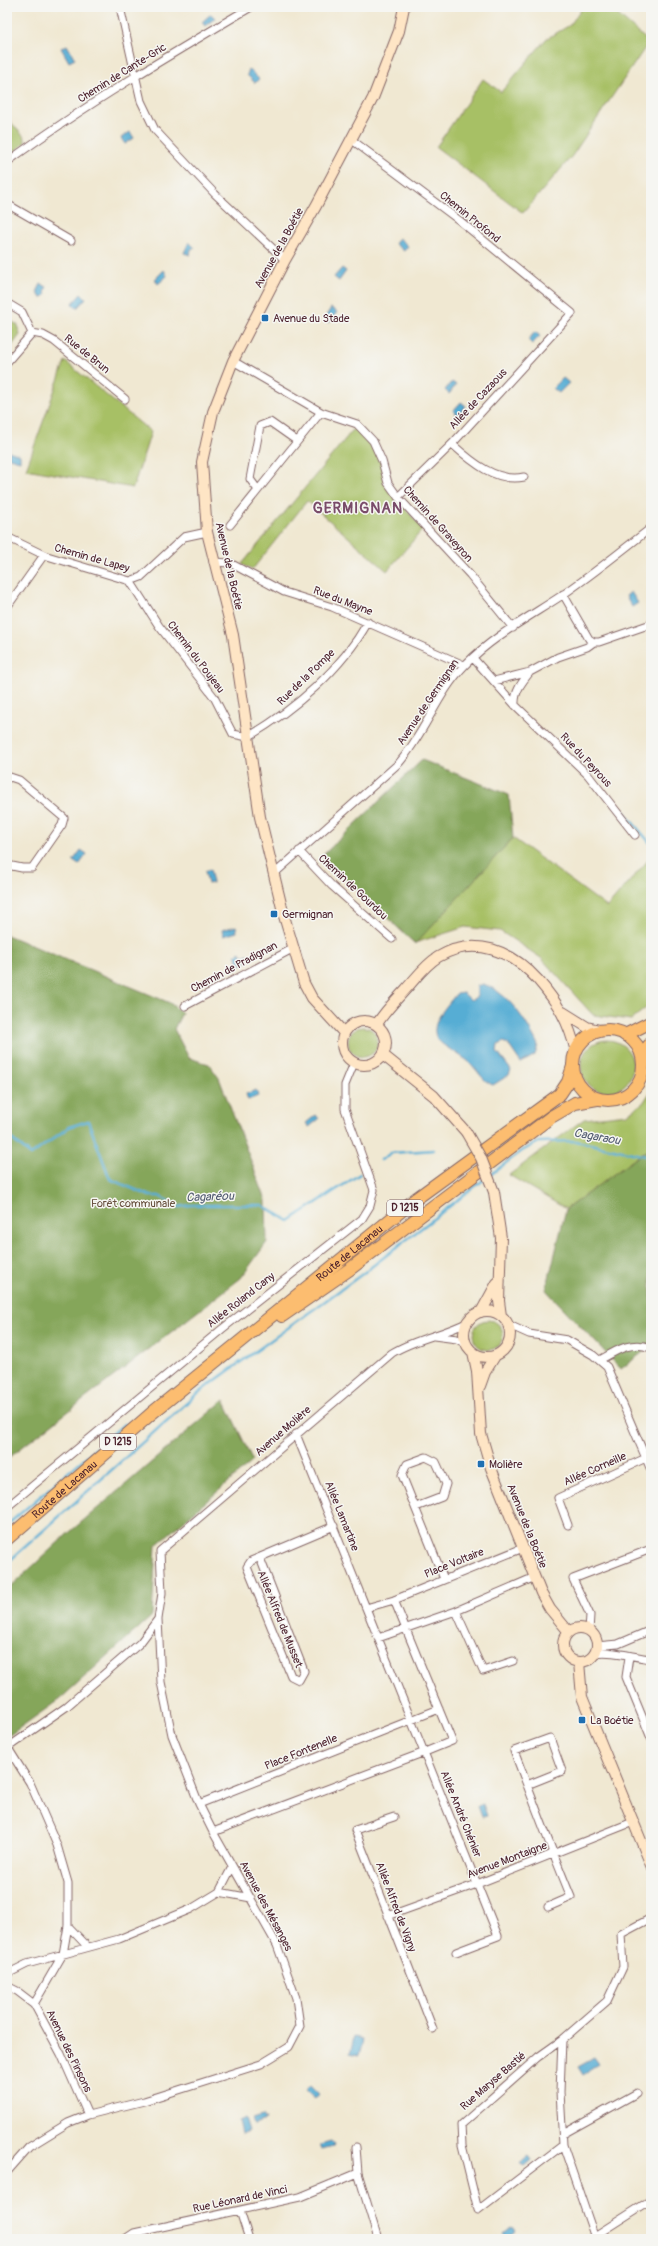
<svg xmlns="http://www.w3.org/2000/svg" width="658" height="2246" font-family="Pangolin,sans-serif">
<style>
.green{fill:#a7c065;stroke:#787048}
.forest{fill:#85a65a;stroke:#686242}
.water{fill:#57add4;stroke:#506680}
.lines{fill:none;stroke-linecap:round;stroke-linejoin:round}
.stream{stroke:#57add4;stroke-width:2.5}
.street-casing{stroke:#846565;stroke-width:9}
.secondary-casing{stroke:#846565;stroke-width:12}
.primary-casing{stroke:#846565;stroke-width:14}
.street{stroke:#fff;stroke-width:7}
.secondary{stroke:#fee5c5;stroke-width:10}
.primary{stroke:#fcbd6f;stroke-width:12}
.secondary-bridge-casing{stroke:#846565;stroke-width:12;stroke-linecap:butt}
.secondary-bridge{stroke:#fee5c5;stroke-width:10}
.poi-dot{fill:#1f6fb2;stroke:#f6f6f2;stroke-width:1.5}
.labels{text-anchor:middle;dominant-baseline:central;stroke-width:3;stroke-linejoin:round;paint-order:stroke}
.shield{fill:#f6f6f2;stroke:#7e6067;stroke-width:1}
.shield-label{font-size:10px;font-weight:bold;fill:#4a1f2b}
.street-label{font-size:11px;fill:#4a1f2b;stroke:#f6f6f2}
.poi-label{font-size:11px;fill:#4a1f2b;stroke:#f6f6f2;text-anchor:start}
.park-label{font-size:11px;fill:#664f3c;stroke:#f6f6f2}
.water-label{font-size:12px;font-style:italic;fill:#4f586f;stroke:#f6f6f2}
.district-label{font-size:15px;font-weight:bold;letter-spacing:1px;fill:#794b69;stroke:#f6f6f2}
</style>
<rect width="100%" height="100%" fill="#f6f6f2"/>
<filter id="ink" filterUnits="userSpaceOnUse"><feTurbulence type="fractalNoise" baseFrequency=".025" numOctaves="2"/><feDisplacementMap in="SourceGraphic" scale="8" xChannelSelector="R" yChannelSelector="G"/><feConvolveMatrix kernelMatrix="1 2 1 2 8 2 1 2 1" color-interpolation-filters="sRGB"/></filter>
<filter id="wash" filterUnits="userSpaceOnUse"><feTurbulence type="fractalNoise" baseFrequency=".012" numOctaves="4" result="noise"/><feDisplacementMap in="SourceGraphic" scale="16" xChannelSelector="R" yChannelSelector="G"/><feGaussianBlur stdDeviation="0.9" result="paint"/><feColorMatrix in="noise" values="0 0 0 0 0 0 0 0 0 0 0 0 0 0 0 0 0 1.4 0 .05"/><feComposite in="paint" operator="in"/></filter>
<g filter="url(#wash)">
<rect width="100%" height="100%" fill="#f0e8d2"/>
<!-- green -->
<path class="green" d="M583,7H609L649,42L572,156L523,213L436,147L483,79L501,92L546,39L570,25Z
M7,118L25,138V143L7,157Z
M7,319L18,325L20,335L7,352Z
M65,361L151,432L133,488L26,469Z
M356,426L365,432L370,445L381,459L397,499L423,529L387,571L307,501L252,570L242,564Z
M513,838L607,907L651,857V1004L631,1020L593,1015L541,958L500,931L465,927L415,943Z
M348 1042a15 15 0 1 1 30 0a15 15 0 1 1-30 0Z
M581 1066a26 26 0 1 1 52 0a26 26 0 1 1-52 0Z
M651,1091V1147L566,1209L509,1175L584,1119L627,1114L643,1103Z
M473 1335a15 15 0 1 1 30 0a15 15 0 1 1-30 0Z"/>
<!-- forest -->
<path class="forest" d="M422,760L509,795L513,838L415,944L322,856Z
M7,935L170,1003L182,1013L174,1029L189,1058L209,1064L219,1078L266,1200L267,1242L241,1278L7,1459Z
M651,1147V1346L621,1369L546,1290L566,1209Z
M224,1400L253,1461L156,1545L152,1616L60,1699L7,1737V1590L64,1537Z"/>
<!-- water -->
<path class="water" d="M211,14L215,18L205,26L202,22Z
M67,45L75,59L69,62L61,48Z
M249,69L259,79L255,83L247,75Z
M130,132L134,138L125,144L121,138Z
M399,238L408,246L404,251L395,244Z
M189,242L195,248L191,249L190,255L184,253Z
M342,268L346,271L339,281L334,277Z
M164,270L167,276L158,284L155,279Z
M41,284L47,287L45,290L46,295L41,298L37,292Z
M81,294L86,298L77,308L72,304Z
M331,308L337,312L329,323L324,319Z
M535,332L540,336L532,344L528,340Z
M563,378L569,383L559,393L553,388Z
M452,382L456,385L449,394L445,390Z
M461,402L466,406L458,415L453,411Z
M9,451L20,455V461L9,458Z
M631,592L638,603L632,607L626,596Z
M81,850L87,854L79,865L73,861Z
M210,869L213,883L208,884L205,871Z
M236,926L237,932L223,936L222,930Z
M240,952L243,956L248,954L251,959L241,965L235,955Z
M483,984C508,992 527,1022 538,1045L535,1055L521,1063L508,1044L503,1042L498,1045L497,1052L511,1070L509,1075L493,1085C483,1082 477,1069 469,1062C461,1055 444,1047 438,1040C427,1025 448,1005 456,994L463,993L471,1000L477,997V986Z
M256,1090L258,1096L248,1100L246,1094Z
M316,1115L319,1119L309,1127L306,1123Z
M483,1804L487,1816L482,1817L478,1806Z
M354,2037L363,2039L359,2055L350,2053Z
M594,2058L599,2065L583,2075L578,2067Z
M310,2085L319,2094L315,2099L305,2090Z
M262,2116L265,2121L254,2125L252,2119Z
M245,2118L249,2131L241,2134L238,2121Z
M331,2142L334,2144L333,2147L322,2150L320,2145Z
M528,2156L531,2160L524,2166L519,2163Z
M512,2226L515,2230L506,2238L503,2234Z"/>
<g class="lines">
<!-- stream -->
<path class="stream" d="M622,810L651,844
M9,1137L31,1155L69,1127L88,1121L110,1179L150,1196H159L179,1207L191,1205H262L289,1221L360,1174
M381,1160L391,1153L434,1150
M490,1175L522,1151L539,1142L576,1141L651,1157
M7,1525L124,1424
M7,1563L198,1393L361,1275L486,1178"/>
</g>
</g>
<g filter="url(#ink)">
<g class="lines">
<defs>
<path id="street" d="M120,7L141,101L155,130L215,194L285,260
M352,140L460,221L572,313L452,444L398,497
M7,162C85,105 168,56 251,7
M7,204L71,241
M7,303L22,312L32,333L7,362
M32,333L43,335L54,341L125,399
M233,361L321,412L357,424L373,441L382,461L388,483L398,497L470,575L513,628
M452,444C471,461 496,483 524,477
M258,490L250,479L260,426L270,422L297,441
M230,525L321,412
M7,537L44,555L130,581L141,577L184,537L207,532
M213,562L230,563L284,592L332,607L464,665
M130,581L159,626L214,697L233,734L248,737C295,709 341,670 368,622
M563,594L589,639L594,642
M7,607L44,555
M473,658L515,705L588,775L635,835
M494,681L530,672L558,657L587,647L594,642H599L651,624
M515,705C514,692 522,682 530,672
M7,779L10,777L19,780L64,818L62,825L32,868H22L7,865
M299,851L332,886L392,939
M274,874L399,763C425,733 438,692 465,665C492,637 529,617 561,596C592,575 621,551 651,528
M185,1006L294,948
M509,1325L529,1334L567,1340L593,1355L607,1367L651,1470
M434,1336L457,1339L467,1345
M600,1360C617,1350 632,1340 651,1348
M296,1434L366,1608
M7,1507L222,1329L362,1219L370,1206L374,1190L345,1109V1085L354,1063
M416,1507L442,1497L446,1484L436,1462L426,1457L407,1464L402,1475L444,1579
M568,1525L558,1498L646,1458
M260,1558L304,1671L299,1680L291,1676L247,1567L251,1561L334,1526
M394,1600L523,1548
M456,1611L483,1671L513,1661
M589,1631L590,1615L573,1579L651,1549
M378,1638L456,1611L535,1577
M596,1646L618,1644L651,1630
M594,1653C613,1650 632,1657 651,1659
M629,1657L626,1677L651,1738
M7,1748L66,1707L140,1643L158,1619L162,1593L160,1551L392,1353C416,1338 444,1335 468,1322
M8,1748L30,1783L57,1845L68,1883V1926L63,1954L34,2004
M527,1785L562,1771L550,1738L514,1751C533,1800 551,1849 571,1897L548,1907
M199,1804L439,1709
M394,1817L355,1830L433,2029
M213,1832L425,1752L452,1741L394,1600L366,1608L498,1936L456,1952
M219,1892L251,1898
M388,1916L477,1884L633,1822
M68,1926L88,1947
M7,1974L27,1964L119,1939L191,1909L219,1892L232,1867
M7,1986L17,1991L34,2004L61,2054L88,2115
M562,2040L538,2057L461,2125L462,2145L478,2210L563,2145
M563,2134L637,2093
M356,2147L358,2173L378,2239
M7,2172L29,2147L68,2123L88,2115L144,2101L261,2064L289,2047L300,2026L296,1998L277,1945L213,1832L199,1804L172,1735L161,1682L158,1619
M240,2211L249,2239
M594,2235L563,2145L560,2092L562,2040L607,2001L623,1967L621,1934L651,1918
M125,2239L134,2233L300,2197L358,2173
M590,2239L651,2200"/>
<path id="secondary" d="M563,1012L587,1027L604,1031
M342 1043a22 22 0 1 1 44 0a22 22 0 1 1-44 0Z
M377,1024C385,1011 396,1000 406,989C416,978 425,965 438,957C475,935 512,951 538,980C558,1003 569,1022 576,1052
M344,1033L312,998L304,983L284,916L260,817L233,635L207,532L202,462L213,412L233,361L285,260L316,206L373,98L399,31L404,7
M383,1055L434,1096L466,1132
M494,1192L501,1238L499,1301L501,1316
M464 1334a23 23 0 1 1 46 0a23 23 0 1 1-46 0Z
M481,1312L497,1283
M473,1352L477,1371L481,1434L491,1468L541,1593L550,1609L569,1632
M480,1386L485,1372L495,1356
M563 1645a17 17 0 1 1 34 0a17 17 0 1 1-34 0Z
M579,1662L582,1697L651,1865"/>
<g id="primary">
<circle cx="608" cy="1065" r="35"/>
<path d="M625,1035L651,1022"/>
<path d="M643,1062L646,1049L651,1043"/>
<path d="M282,1316L350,1269L551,1117L575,1103L597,1099"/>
<path id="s1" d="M7,1539L152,1413L417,1198L560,1094L568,1082L573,1066"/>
</g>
</defs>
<!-- street casing -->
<use href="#street" class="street-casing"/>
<!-- secondary casing -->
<use href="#secondary" class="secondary-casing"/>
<!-- primary casing -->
<use href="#primary" class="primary-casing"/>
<!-- street -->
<use href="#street" class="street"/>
<!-- secondary -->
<use href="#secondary" class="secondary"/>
<!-- primary -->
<use href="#primary" class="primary"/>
<defs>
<path id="secondary-bridge" d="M466,1132L481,1158L494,1192"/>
</defs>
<!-- secondary-bridge casing -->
<use href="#secondary-bridge" class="secondary-bridge-casing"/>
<!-- secondary-bridge -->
<use href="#secondary-bridge" class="secondary-bridge"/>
</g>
</g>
<!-- markers -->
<g class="poi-dot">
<rect x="261" y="314" width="8" height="8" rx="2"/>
<rect x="270" y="910" width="8" height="8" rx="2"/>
<rect x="477" y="1460" width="8" height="8" rx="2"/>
<rect x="578" y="1716" width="8" height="8" rx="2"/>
</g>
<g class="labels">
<!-- shield labels -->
<g class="shield">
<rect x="387" y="1200" width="36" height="16" rx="3"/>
<rect x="100" y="1434" width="36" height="16" rx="3"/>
</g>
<g class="shield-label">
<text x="405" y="1208">D 1215</text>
<text x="118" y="1442">D 1215</text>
</g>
<!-- street labels -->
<g class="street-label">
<text transform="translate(122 73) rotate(-32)">Chemin de Cante-Gric</text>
<text transform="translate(470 217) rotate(39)">Chemin Profond</text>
<text transform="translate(279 248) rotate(-61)">Avenue de la Boétie</text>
<text transform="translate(87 354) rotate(39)">Rue de Brun</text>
<text transform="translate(478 399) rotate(-47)">Allée de Cazaous</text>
<text transform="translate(438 524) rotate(48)">Chemin de Graveyron</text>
<text transform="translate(92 558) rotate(16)">Chemin de Lapey</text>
<text transform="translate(229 566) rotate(77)">Avenue de la Boétie</text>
<text transform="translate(343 601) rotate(21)">Rue du Mayne</text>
<text transform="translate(196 657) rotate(53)">Chemin du Poujeau</text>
<text transform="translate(306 677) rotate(-44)">Rue de la Pompe</text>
<text transform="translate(428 702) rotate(-56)">Avenue de Germignan</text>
<text transform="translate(586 760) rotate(47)">Rue du Peyrous</text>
<text transform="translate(353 887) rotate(43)">Chemin de Gourdou</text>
<text transform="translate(234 967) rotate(-28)">Chemin de Pradignan</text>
<text stroke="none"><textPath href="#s1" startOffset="446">Route de Lacanau</textPath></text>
<text transform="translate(241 1300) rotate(-38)">Allée Roland Cany</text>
<text transform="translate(283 1431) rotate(-41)">Avenue Molière</text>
<text transform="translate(595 1469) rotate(-24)">Allée Corneille</text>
<text stroke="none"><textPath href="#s1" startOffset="76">Route de Lacanau</textPath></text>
<text transform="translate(342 1516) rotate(68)">Allée Lamartine</text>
<text transform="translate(527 1526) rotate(68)">Avenue de la Boétie</text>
<text transform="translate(454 1563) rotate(-22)">Place Voltaire</text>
<text transform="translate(280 1619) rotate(68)">Allée Alfred de Musset</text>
<text transform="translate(301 1752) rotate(-22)">Place Fontenelle</text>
<text transform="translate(461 1814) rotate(68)">Allée André Chénier</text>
<text transform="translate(507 1860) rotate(-21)">Avenue Montaigne</text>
<text transform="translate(266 1906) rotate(62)">Avenue des Mésanges</text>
<text transform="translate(396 1907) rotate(69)">Allée Alfred de Vigny</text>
<text transform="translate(69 2051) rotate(64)">Avenue des Pinsons</text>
<text transform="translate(493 2081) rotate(-41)">Rue Maryse Bastié</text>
<text transform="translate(240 2199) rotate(-12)">Rue Léonard de Vinci</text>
</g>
<!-- poi labels -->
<g class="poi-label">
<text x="273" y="318">Avenue du Stade</text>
<text x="282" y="914">Germignan</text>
<text x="489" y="1464">Molière</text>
<text x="590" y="1720">La Boétie</text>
</g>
<!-- park labels -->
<g class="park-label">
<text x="133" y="1203">Forêt communale</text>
</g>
<!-- water labels -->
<g class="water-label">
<text transform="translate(597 1137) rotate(10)">Cagaraou</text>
<text transform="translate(210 1197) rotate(-2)">Cagaréou</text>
</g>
<!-- district labels -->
<g class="district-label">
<text x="358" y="508">GERMIGNAN</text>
</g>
</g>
<!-- margin -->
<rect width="658" height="2246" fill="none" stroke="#f6f6f2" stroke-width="24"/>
</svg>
